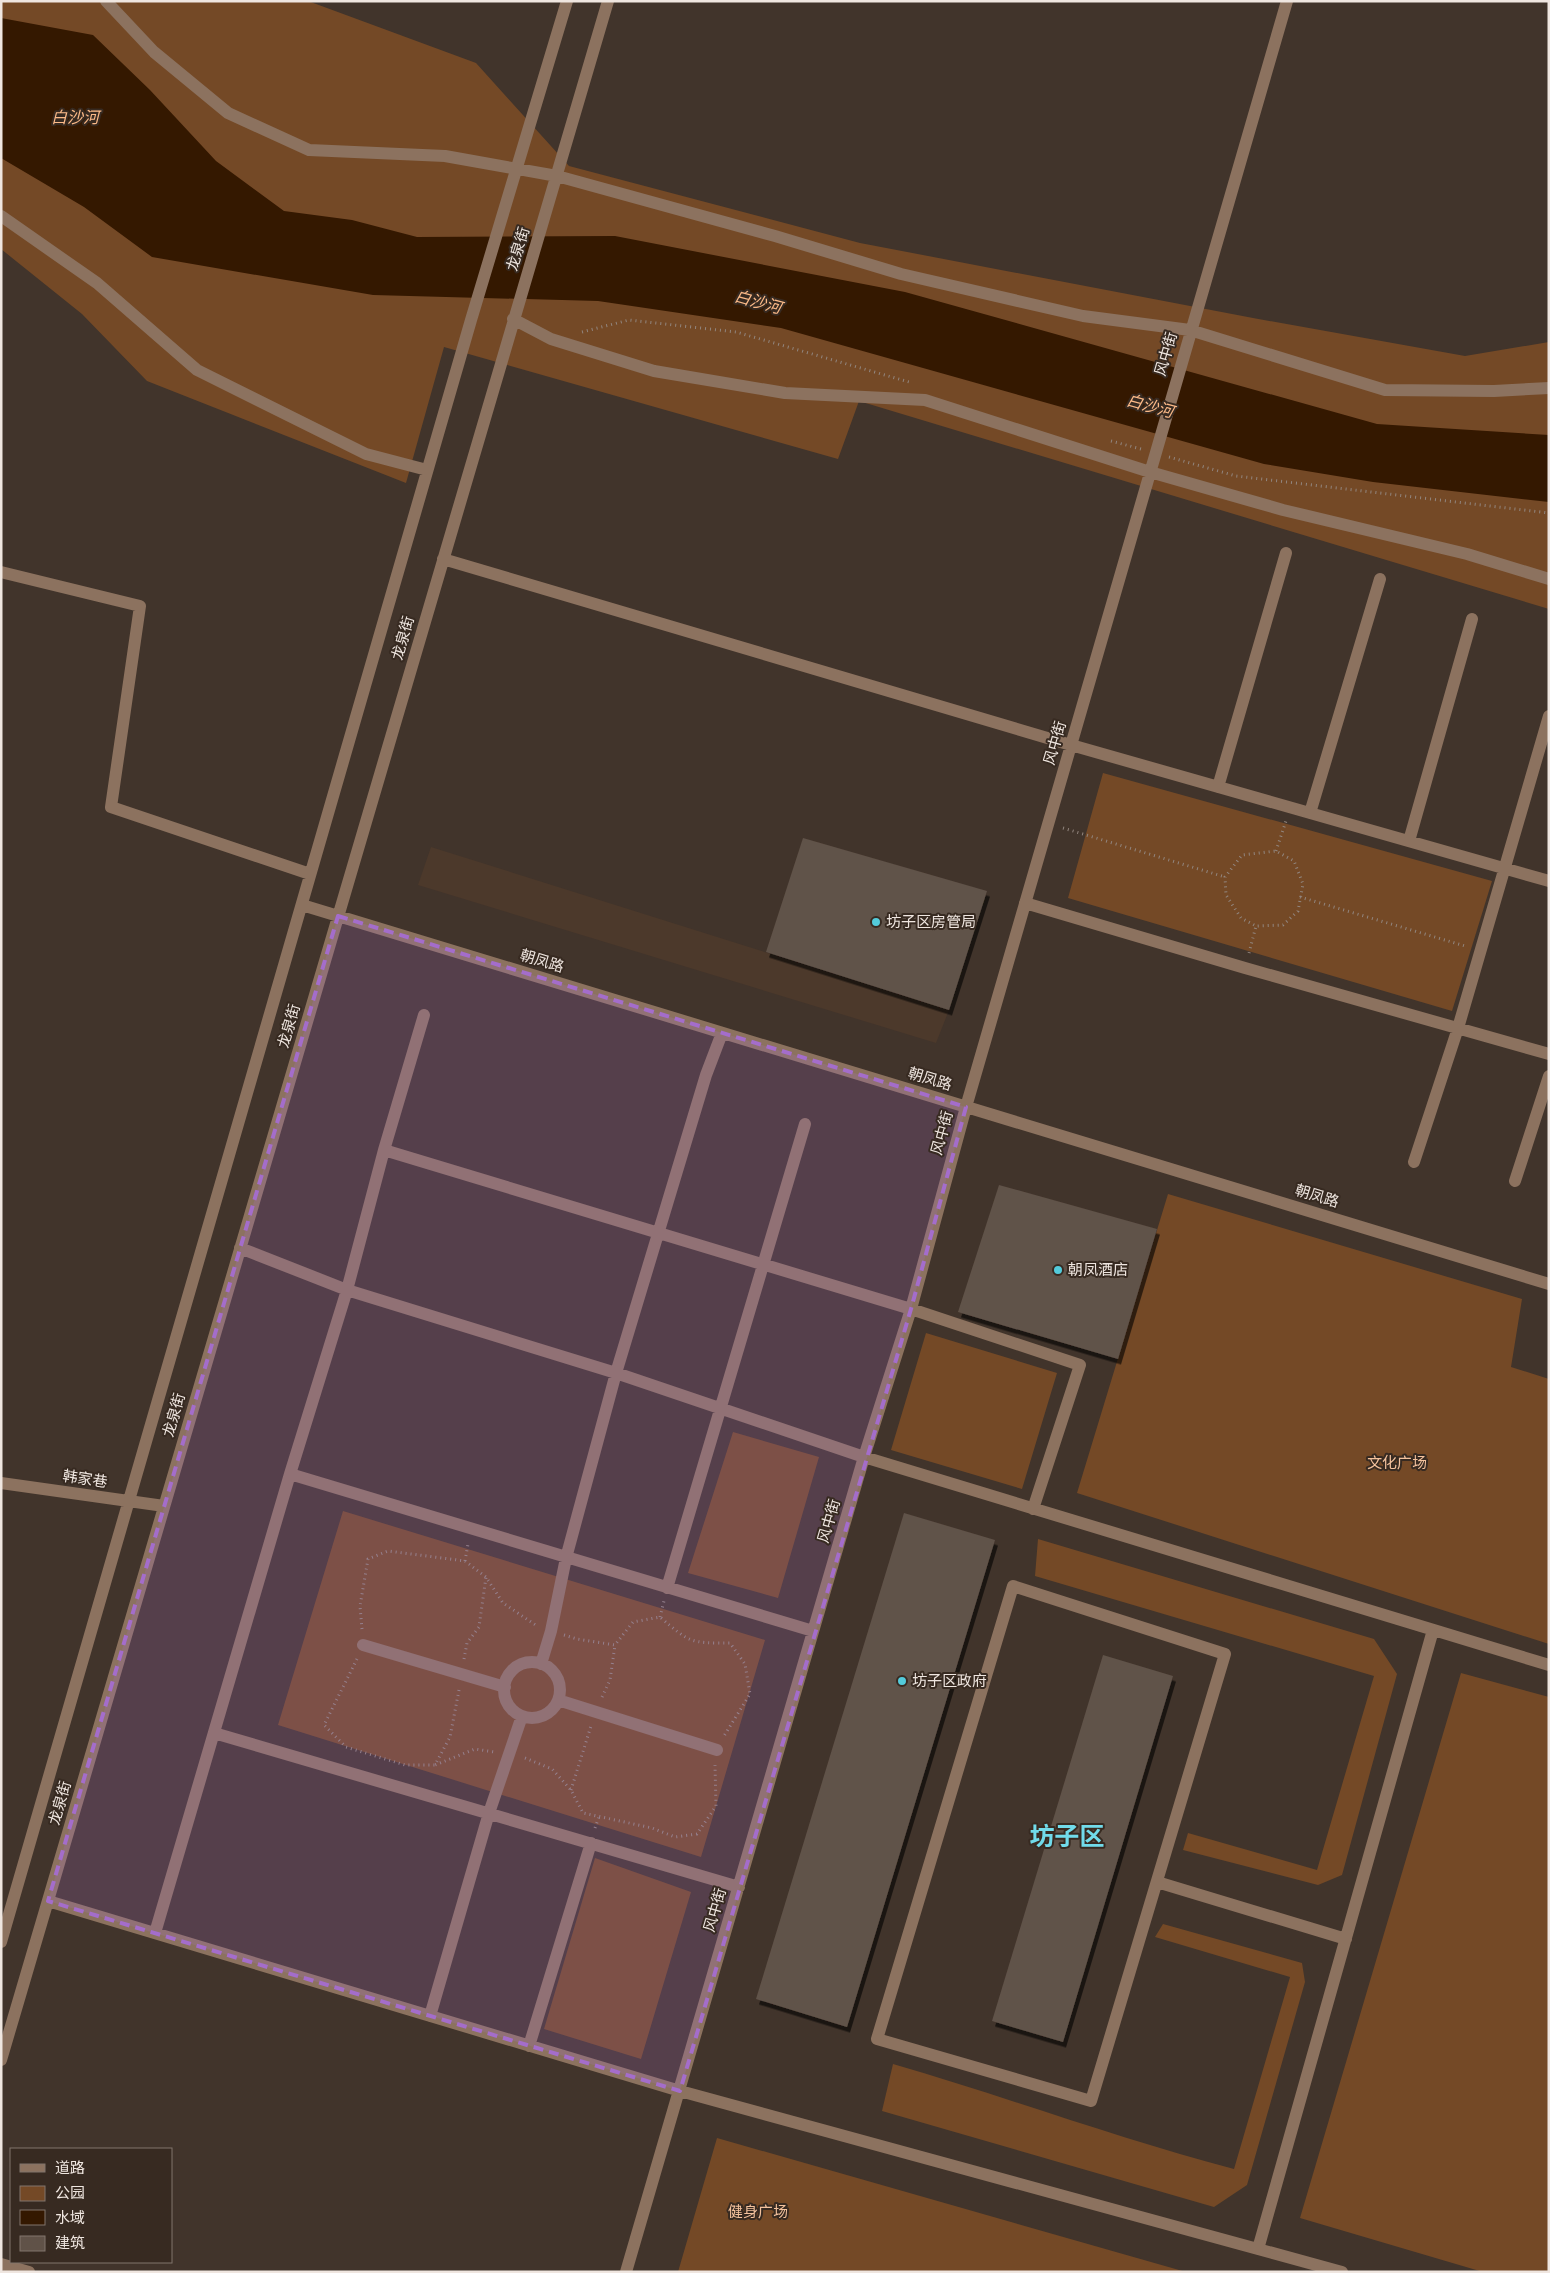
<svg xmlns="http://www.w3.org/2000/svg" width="1550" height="2273" font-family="'DM Sans','Noto Sans SC',sans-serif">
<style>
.built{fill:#4c392b}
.green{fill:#744926}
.water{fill:#341800}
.building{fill:#605248;filter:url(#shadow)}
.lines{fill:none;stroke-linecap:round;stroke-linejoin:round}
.path{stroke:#92867f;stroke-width:3;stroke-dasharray:1 4;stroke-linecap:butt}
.minor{stroke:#8c725f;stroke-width:12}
.marked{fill:#a46dcb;fill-opacity:0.2;stroke:#a46dcb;stroke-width:4;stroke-dasharray:10 6;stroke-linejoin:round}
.poi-dot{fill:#53cbdb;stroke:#372a21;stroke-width:2}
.labels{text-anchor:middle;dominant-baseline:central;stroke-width:4;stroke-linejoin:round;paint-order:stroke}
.street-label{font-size:15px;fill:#efe6e0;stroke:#372a21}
.poi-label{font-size:15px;fill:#efe6e0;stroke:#372a21;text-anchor:start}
.park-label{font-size:15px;fill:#f4c29d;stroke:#372a21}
.water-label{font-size:16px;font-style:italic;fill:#fcba88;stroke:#372a21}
.town-label{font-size:25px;font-weight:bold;fill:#71dbea;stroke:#372a21}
</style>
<defs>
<filter id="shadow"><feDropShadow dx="3" dy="5.5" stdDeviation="0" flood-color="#0009"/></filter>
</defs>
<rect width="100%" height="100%" fill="#41342b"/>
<!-- built -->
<path class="built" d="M431,847L949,1010L936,1043L418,885Z"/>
<!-- green -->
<path class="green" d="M1,1H308L476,63L569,166L860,243L1253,318L1465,356L1549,342V609L859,401L838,459L444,347L406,483L147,381L82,314L1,249Z
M1103,773L1492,881L1452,1011L1068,898Z
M1168,1194L1522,1299L1511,1367L1549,1379V1644L1077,1493Z
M926,1333L1057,1373L1022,1489L891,1450Z
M733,1432L819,1457L778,1598L688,1573Z
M343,1511L765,1640L701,1857L278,1725Z
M1038,1539L1374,1639L1397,1674L1342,1875L1318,1885L1183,1850L1188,1833L1317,1870L1374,1676L1035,1576Z
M1461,1673L1549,1697V2272H1483L1300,2218Z
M595,1858L691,1892L641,2059L544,2029Z
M1163,1924L1302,1963L1305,1982L1247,2185L1214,2207L882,2111L893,2064C1007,2097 1119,2139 1234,2169L1290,1977L1155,1937Z
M717,2138L1186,2272H678Z"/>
<!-- water -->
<path class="water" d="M1,18L93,35L150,90L216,161L284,211L352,220L417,237L615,236L905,292L1377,424L1549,435V502L1373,482L1264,464L781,328L598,301L373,295L152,257L84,207L1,158Z"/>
<!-- building -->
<path class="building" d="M803,838L987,891L949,1010L766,952Z
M999,1185L1157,1229L1118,1359L958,1312Z
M904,1513L995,1540L847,2027L756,1999Z
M1103,1655L1173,1676L1063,2042L992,2021Z"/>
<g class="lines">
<!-- path -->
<path class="path" d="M582,332L629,320L736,332L909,382
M1111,441L1141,449
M1169,457L1236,476L1549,513
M1063,828L1225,877
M1276,851L1286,821
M1300,897L1465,946
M1249,953L1256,926L1241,918L1226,895L1225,877L1242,855L1276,851L1294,861L1303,884L1298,911L1283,925L1256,926
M465,1561L468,1544
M660,1617L664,1601
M362,1629L360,1606L368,1559L388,1551L465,1561L486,1577L503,1603L537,1626
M564,1635L577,1639L615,1645L633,1622L660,1617C690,1643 690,1643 730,1643L745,1664L750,1694L724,1736
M357,1659L324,1725L346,1747L405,1765H435
M464,1659L467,1643L479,1627L486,1577
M459,1690L450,1737L435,1765L475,1749L494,1752
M602,1697L610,1680L615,1645
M525,1758L552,1769L571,1790L583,1813L652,1828L675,1837L697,1834L716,1806L715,1765
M571,1790L591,1726
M595,1828L599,1817"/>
<!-- minor -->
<path class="minor" d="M106,1L154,52L228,113L309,150L445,156L557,176L775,236L901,274L1083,316L1190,330L1385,390L1494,391L1549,388
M1,216L97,283L197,370L366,454L427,470
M513,319L551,339L654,371L785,393L925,400L1150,472L1283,510L1467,554L1549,579
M443,559L1071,745L1549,881
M1,572L140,606L111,807L310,874
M1218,787L1286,553
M1310,813L1380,579
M1409,841L1472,619
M1025,903L1245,968L1549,1054
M302,905L1549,1284
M384,1150L911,1309L1080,1365L1033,1509
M1414,1162L1458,1028L1549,716
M1515,1181L1549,1076
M240,1248L347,1290L616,1373L864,1457L1549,1665
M290,1474L813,1631
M1,1483L164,1506
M1013,1586L1225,1654L1091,2101L877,2039Z
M667,1588L805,1124
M363,1645L505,1687
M504 1690a28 28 0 1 1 56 0a28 28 0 1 1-56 0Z
M541,1664L551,1631L566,1558L616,1373L706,1075L722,1033
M558,1700L717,1750
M214,1733L739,1887
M1157,1882L1346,1939
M48,1901L680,2091L1342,2272
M155,1933L290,1474L347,1290L384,1150L424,1015
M1,1942L471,320L567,1
M430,2016L489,1813L522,1716
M529,2046L591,1843
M1,2060L608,1
M1258,2249L1433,1630
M1,2264L29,2272
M626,2272L864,1457L911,1309L966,1107L1287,1"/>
</g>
<!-- marked area -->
<path class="marked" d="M338,916L966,1107L911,1309L680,2091L48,1901Z"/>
<!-- markers -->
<g class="poi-dot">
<circle cx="876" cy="922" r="5"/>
<circle cx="1058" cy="1270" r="5"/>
<circle cx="902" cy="1681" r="5"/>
</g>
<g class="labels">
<!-- street labels -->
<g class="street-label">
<text transform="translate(518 249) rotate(-73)">龙泉街</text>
<text transform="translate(1166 354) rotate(-74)">风中街</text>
<text transform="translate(403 638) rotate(-74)">龙泉街</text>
<text transform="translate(1055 743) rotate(-74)">风中街</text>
<text transform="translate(542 961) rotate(17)">朝凤路</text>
<text transform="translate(289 1026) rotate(-74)">龙泉街</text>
<text transform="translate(930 1079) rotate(17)">朝凤路</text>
<text transform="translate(942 1133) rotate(-75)">风中街</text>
<text transform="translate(1317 1196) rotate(17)">朝凤路</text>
<text transform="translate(174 1415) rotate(-74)">龙泉街</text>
<text transform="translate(85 1479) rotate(9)">韩家巷</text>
<text transform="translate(829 1521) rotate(-74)">风中街</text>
<text transform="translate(60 1803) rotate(-74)">龙泉街</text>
<text transform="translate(715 1910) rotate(-74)">风中街</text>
</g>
<!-- poi labels -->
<g class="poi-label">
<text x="886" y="922">坊子区房管局</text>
<text x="1068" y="1270">朝凤酒店</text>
<text x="912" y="1681">坊子区政府</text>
</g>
<!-- park labels -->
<g class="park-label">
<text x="1397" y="1463">文化广场</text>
<text x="758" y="2212">健身广场</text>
</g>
<!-- water labels -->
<g class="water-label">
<text x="75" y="117">白沙河</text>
<text transform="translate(758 302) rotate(15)">白沙河</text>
<text transform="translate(1150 406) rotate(15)">白沙河</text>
</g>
<!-- town labels -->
<g class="town-label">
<text x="1067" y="1836">坊子区</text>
</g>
</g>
<!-- border -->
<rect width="1550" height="2273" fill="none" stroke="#efe6e0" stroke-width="5"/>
<!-- legend -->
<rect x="10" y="2148" width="162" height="115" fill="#372a21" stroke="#81756d"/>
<rect x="20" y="2164" width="25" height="8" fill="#8c725f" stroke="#81756d"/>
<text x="55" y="2173" font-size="15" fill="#efe6e0">道路</text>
<rect x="20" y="2186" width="25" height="15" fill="#744926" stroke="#81756d"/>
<text x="55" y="2198" font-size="15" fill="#efe6e0">公园</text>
<rect x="20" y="2210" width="25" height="15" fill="#341800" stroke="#81756d"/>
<text x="55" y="2223" font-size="15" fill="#efe6e0">水域</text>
<rect x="20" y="2236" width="25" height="15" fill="#605248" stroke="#81756d"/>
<text x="55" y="2248" font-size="15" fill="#efe6e0">建筑</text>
</svg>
